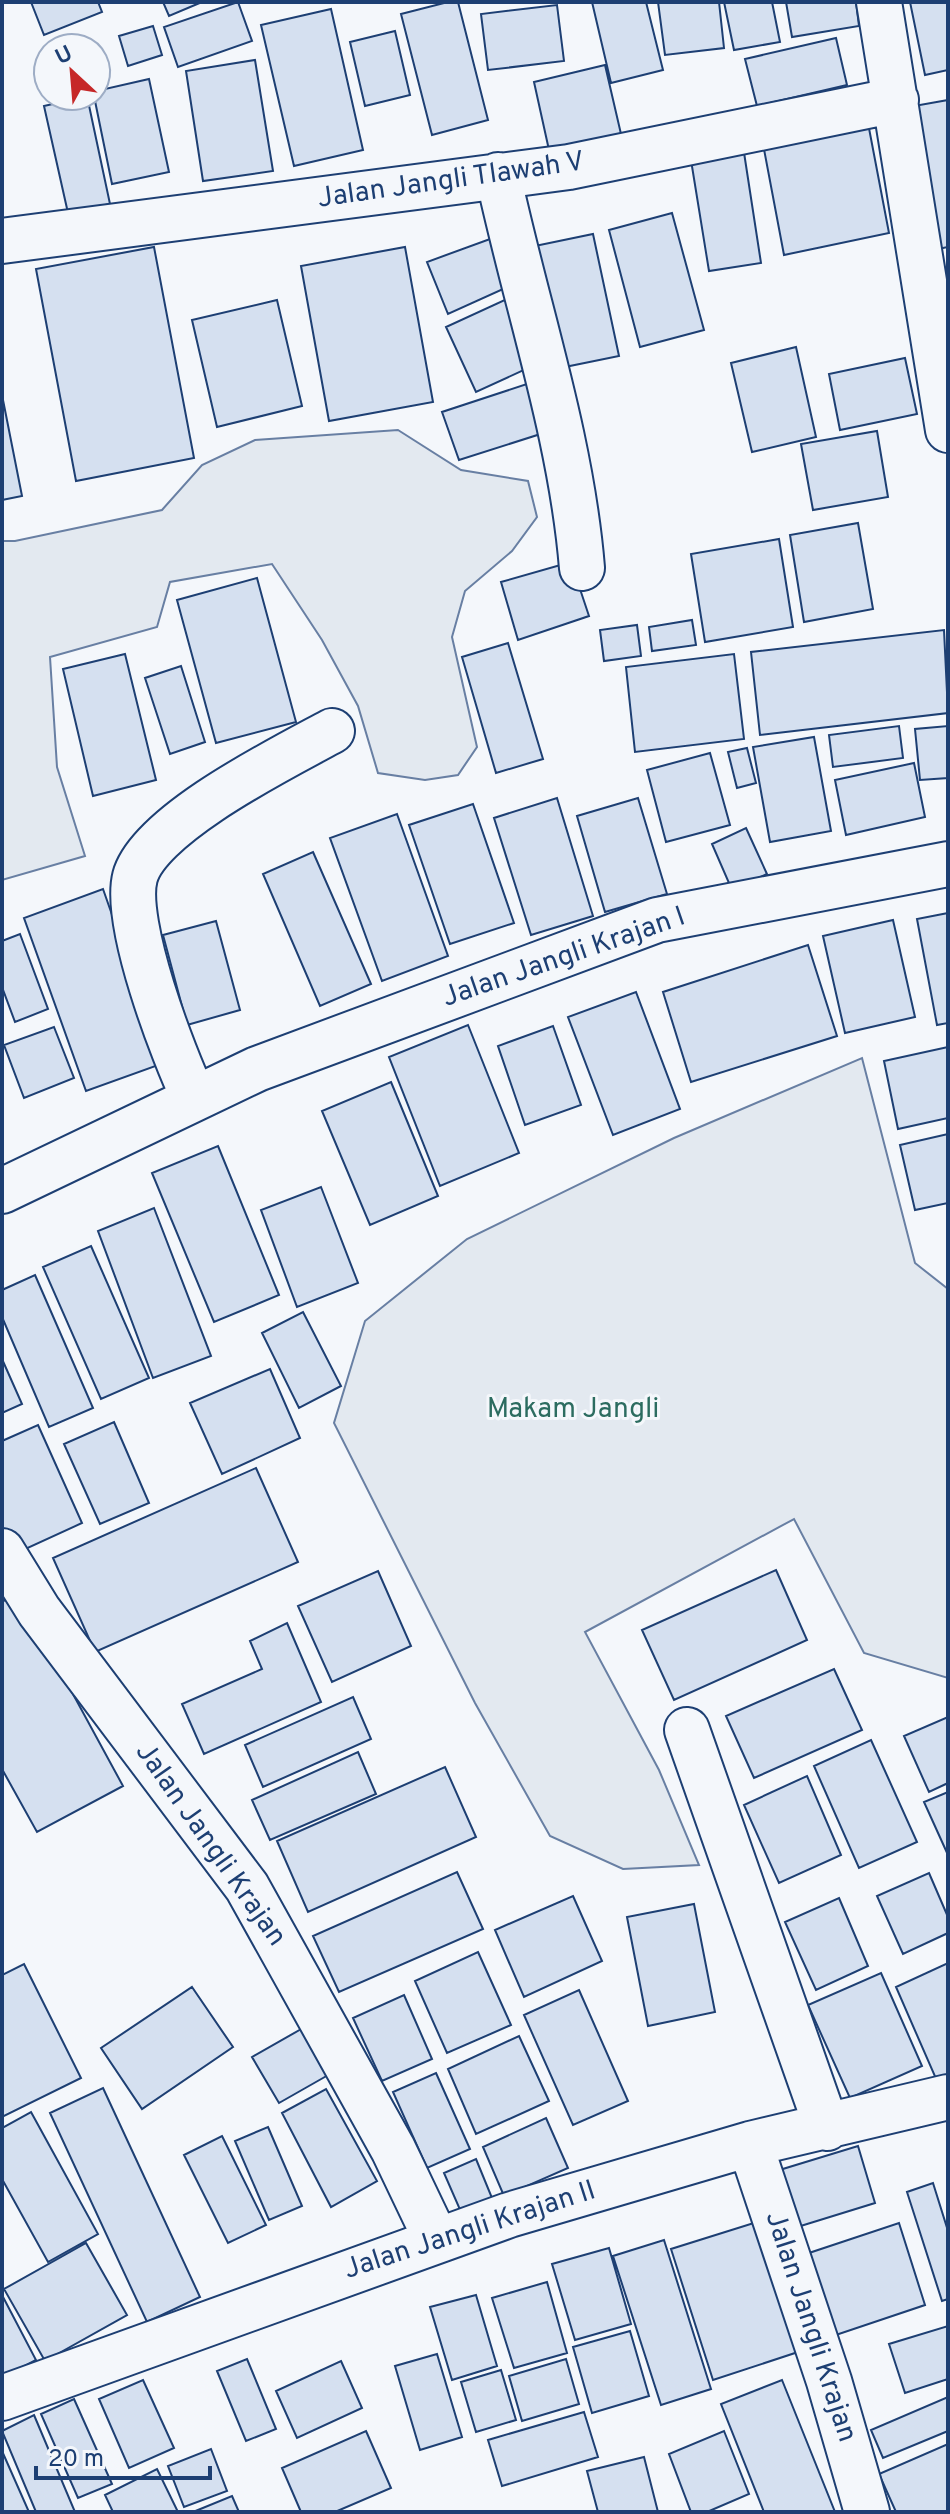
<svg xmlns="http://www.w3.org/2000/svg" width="950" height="2514" font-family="Overpass,sans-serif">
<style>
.green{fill:#e3e9f0;stroke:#687fa3;stroke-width:2}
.building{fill:#d5e0f0;stroke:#1d3f73;stroke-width:2}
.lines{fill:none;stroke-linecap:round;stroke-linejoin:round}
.minor-casing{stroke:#1d3f73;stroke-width:48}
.minor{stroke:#f4f7fb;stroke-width:44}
.labels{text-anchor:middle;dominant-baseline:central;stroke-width:6;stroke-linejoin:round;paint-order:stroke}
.street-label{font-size:28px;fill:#1d3f73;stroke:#f4f7fb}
.park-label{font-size:28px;fill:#2c6c60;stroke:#f4f7fb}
</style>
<rect width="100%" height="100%" fill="#f4f7fb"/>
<!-- green -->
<path class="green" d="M398,430L461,470L528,481L537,517L512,551L465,591L452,637L477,747L458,775L425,780L378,773L358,706L322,640L272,564L170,582L157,627L50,657L57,767L85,856L2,880V541H15L162,510L202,465L255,440Z
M862,1058L915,1263L948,1289V1678L864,1653L794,1519L585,1632L659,1770L699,1865L623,1869L550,1836L475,1703L334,1423L365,1321L467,1239L674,1138Z"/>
<!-- building -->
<path class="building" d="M31,2H98L102,12L44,35Z
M163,2H202L169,16Z
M238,2L252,41L178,67L164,27Z
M448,2H458L488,120L432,135L401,14Z
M592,2H646L663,70L611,83Z
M658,2H719L724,48L665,55Z
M724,2H772L780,42L734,50Z
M786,2H856L859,26L792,37Z
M910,2H948V70L925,75Z
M557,5L564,61L488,70L481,14Z
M331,9L363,150L294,166L261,25Z
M153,26L162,55L128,66L119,36Z
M395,31L410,95L365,106L350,42Z
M836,38L847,85L757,106L745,59Z
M255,60L273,171L203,181L186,71Z
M605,65L621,134L549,150L534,82Z
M149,79L169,172L112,184L94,96L96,91Z
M87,96L110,204L68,213L44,106Z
M948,100V247L938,249L914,106Z
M868,123L889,233L784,255L763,144Z
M743,146L761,263L709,271L690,154Z
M672,213L704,330L640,347L609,230Z
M593,234L619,356L555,369L530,247Z
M490,239L512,285L448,314L427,262Z
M154,247L194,458L76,481L36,269Z
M405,247L433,402L329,421L301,266Z
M509,298L539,363L476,392L446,327Z
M277,300L302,406L217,427L192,320Z
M796,347L816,437L752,452L731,363Z
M905,358L917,414L840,430L829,374Z
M536,381L553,430L459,460L442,412Z
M3,400L22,496L2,500V401Z
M877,431L888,497L813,510L801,444Z
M858,523L873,609L804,622L790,535Z
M779,539L793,627L705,642L691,554Z
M571,562L589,616L518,640L501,582Z
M257,578L296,722L216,743L177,600Z
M692,620L696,645L652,651L649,627Z
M637,625L641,656L604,661L600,630Z
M944,630L948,713L760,735L751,652Z
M508,643L543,759L496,773L462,657Z
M125,654L156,780L93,796L63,669Z
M734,654L744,739L635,752L626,667Z
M181,666L205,742L170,754L145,678Z
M899,726L903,758L833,767L829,735Z
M948,726V778L920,780L915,729Z
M814,737L831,831L770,842L753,747Z
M747,748L756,783L737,788L728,752Z
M710,753L730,825L666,842L647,770Z
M914,763L925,817L846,835L835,780Z
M557,798L593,916L531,935L494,818Z
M638,798L667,894L605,912L577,816Z
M473,804L514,923L450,944L409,825Z
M397,814L448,956L382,981L330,838Z
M746,828L767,874L732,890L712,844Z
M313,852L371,984L320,1006L263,874Z
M103,889L164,1063L86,1091L24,918Z
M948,913V1023L937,1025L917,919Z
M893,920L915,1017L845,1033L823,936Z
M216,921L240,1010L187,1025L163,935Z
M20,934L48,1009L15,1022L2,987V941Z
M808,945L837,1036L691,1082L663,992Z
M636,992L680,1109L613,1135L568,1017Z
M468,1025L519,1153L440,1186L389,1057Z
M553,1026L581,1105L525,1125L498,1046Z
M54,1027L74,1078L24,1098L4,1045Z
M948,1047V1118L898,1129L884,1061Z
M391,1082L438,1196L370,1225L322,1111Z
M948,1134V1203L915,1210L900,1145Z
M218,1146L279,1295L214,1322L152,1173Z
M321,1187L358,1283L297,1307L261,1210Z
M154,1208L211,1356L153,1378L98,1231Z
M91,1246L149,1378L101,1399L43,1267Z
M35,1275L93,1408L49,1427L2,1317V1290Z
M303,1312L341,1386L299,1408L262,1333Z
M2,1359L22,1404L2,1413Z
M270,1369L300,1438L222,1474L190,1403Z
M114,1422L149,1503L100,1524L64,1444Z
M38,1425L82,1523L8,1557L2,1544V1441Z
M256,1468L298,1562L95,1652L53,1558Z
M776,1570L807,1640L674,1700L642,1630Z
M378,1571L411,1646L332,1682L298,1606Z
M18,1593L123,1786L37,1832L2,1769V1602Z
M287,1623L321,1702L204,1754L182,1704L262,1669L250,1641Z
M834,1669L862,1730L754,1778L726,1716Z
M353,1697L371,1739L263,1787L245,1745Z
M948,1717V1783L929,1792L904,1736Z
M871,1740L917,1842L859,1868L814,1766Z
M358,1752L376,1794L270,1840L252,1800Z
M445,1767L476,1837L308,1912L277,1841Z
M807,1776L841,1855L779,1883L744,1805Z
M948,1792V1855L924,1802Z
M457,1872L483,1929L339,1992L313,1936Z
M929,1873L948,1917V1933L903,1954L877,1896Z
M573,1896L602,1961L524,1997L495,1930Z
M839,1898L868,1966L816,1990L785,1922Z
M694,1904L715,2012L648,2026L627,1917Z
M478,1952L511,2025L447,2053L415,1981Z
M948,1963V2076L937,2081L896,1987Z
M24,1964L81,2078L2,2117V1975Z
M881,1973L922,2066L850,2098L808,2005Z
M192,1987L233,2047L142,2109L101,2048Z
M579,1990L628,2101L573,2125L524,2015Z
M404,1995L432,2059L382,2081L353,2018Z
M303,2028L330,2074L279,2103L252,2057Z
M519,2036L549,2101L476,2134L448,2069Z
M436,2073L470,2149L427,2168L393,2092Z
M103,2088L200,2297L147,2322L50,2113Z
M326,2089L377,2181L331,2207L282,2113Z
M31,2112L98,2234L48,2262L2,2179V2128Z
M546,2118L568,2168L504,2196L483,2147Z
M268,2127L302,2206L269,2220L235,2141Z
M222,2136L266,2225L228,2243L184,2155Z
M858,2146L875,2203L791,2229L773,2172Z
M476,2159L492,2198L461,2212L444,2173Z
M933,2183L948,2231V2299L942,2301L907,2192Z
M757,2222L798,2352L713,2380L671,2249Z
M899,2223L925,2305L824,2339L797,2257Z
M664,2240L711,2389L661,2405L613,2256Z
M86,2243L127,2315L45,2361L4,2289Z
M609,2248L631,2324L575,2340L552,2264Z
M547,2282L567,2353L514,2368L492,2298Z
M2,2295L36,2360L2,2378Z
M476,2295L497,2366L452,2380L430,2307Z
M948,2326V2379L905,2393L889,2344Z
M630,2331L649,2396L592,2413L573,2347Z
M437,2354L462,2437L420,2450L395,2366Z
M247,2359L276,2429L246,2441L217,2371Z
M566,2359L579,2404L522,2421L509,2376Z
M341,2361L362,2408L297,2438L276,2391Z
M501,2370L516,2420L476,2432L461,2382Z
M143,2380L174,2448L129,2468L99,2399Z
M782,2380L835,2512H764L721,2404Z
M948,2397V2431L883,2458L871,2430Z
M74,2399L112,2484L78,2498L41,2414Z
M584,2412L598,2457L502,2486L488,2440Z
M34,2415L75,2512H36L2,2431Z
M366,2431L391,2488L335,2512H301L282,2468Z
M724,2431L749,2494L707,2512H691L669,2454Z
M948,2444V2512H896L879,2474Z
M211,2449L227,2491L184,2507L168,2466Z
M2,2451L29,2512H2Z
M644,2457L658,2512H598L587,2471Z
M157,2469L178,2512H113L105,2495Z
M232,2496L239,2512H193Z"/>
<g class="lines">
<defs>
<path id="minor" d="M879,2L948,430
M498,175C526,306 571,434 582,568
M2,241L569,167L896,100
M194,1098C173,1054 123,923 135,877C149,824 284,757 332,731
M2,1191L257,1069L657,920L948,864
M2,1551L39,1611L247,1887L393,2149L436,2239
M687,1730L827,2128
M750,2144L829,2381L867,2512
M2,2398L509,2215L750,2144L948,2097"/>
</defs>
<!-- minor casing -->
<use href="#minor" class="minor-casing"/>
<!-- minor -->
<use href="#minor" class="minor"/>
</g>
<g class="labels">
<!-- street labels -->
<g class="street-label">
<text transform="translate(451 181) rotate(-8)">Jalan Jangli Tlawah V</text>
<text transform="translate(564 958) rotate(-19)">Jalan Jangli Krajan I</text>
<text transform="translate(210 1845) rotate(55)">Jalan Jangli Krajan</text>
<text transform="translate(470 2231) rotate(-18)">Jalan Jangli Krajan II</text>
<text transform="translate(810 2327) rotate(72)">Jalan Jangli Krajan</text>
</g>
<!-- park labels -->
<g class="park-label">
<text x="573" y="1410">Makam Jangli</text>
</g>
</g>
<!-- border -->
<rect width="950" height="2514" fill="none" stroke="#1d3f73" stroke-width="8"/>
<!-- north arrow -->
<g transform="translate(72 72) rotate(334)"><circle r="38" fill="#f4f7fb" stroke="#9eadc5" stroke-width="2"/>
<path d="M0-6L14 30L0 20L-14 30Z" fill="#c62828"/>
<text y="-12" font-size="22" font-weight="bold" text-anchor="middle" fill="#1d3f73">U</text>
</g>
<!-- scale -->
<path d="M36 2466v12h174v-12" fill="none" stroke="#1d3f73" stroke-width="4"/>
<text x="48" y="2466" font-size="24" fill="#1d3f73" stroke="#f4f7fb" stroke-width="6" paint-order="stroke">20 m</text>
</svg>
